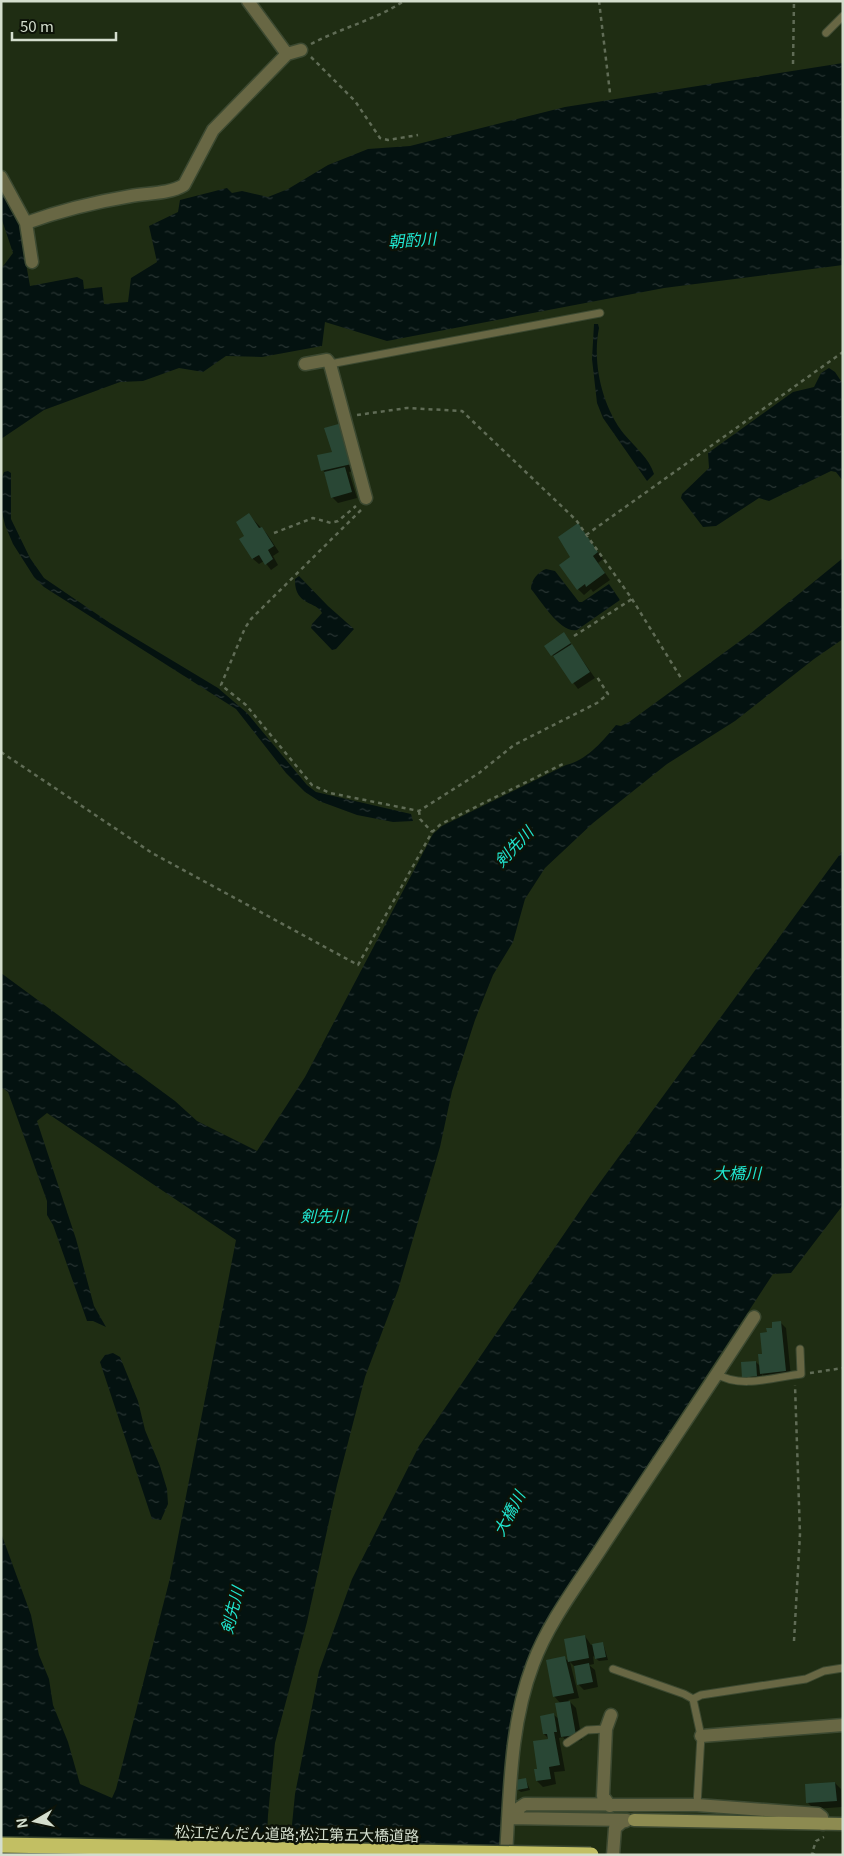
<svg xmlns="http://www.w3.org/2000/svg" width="844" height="1856" font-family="Georgia,'Noto Sans JP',serif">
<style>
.water{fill:url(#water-ripples)}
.shadow{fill:#0007}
.building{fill:#294735}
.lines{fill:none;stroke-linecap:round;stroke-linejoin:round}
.lane-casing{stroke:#3c4931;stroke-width:9}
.street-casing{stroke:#3c4931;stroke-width:15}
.secondary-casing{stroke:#3c4931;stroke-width:15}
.path{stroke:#606c56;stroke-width:2.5;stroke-dasharray:4 4;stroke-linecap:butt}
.lane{stroke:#686744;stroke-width:7}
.street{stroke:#686744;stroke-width:12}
.secondary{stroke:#8d8b51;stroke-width:12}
.highway-bridge-casing{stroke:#3c4931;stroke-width:18;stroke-linecap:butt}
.highway-bridge{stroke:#c2bf63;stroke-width:15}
.labels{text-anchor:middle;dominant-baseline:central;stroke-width:5;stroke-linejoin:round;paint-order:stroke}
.street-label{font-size:15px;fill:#d4dece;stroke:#0d1308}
.water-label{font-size:16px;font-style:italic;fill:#20e6d0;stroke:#0d1308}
</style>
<defs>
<pattern id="water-ripples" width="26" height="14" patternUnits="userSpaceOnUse" patternTransform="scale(1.25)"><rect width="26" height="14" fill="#041210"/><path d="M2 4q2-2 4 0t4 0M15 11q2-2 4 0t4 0" fill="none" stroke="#283432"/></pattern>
</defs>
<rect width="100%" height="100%" fill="#1f2d13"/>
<!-- water -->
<path class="water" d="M843,63V265L664,288L387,341L325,322L322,346L262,357L226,356L203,372L179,368L143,381L120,382L44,410L1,439V269L13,253L1,217V189L19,224L30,286L77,277L83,280L84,289L102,287L104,304L128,302L131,278L157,262L149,226L178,212L180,200L227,188L232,193L242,191L268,197L288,189L328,165L368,149L410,146L565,107Z
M594,324H598L599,328C592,363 602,406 624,434C635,447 649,458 654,474L647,481L603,418L597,403L592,359Z
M829,368L835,372L843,384V481L836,472L831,471L769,501L759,498L716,526L703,527L681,498L682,494L709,468L708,453L793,392L814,387L821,373Z
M8,471L11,473V519L30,558L44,578L110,623L218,688L247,713L307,785L316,792L411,814L413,821L393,822L357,815L319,801L305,792L286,773L236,709L44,587L34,577L13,544L5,525L2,512V477L4,472Z
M843,558V639L814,659L735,721L667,764L593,823L545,868L525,899L513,942L493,975L475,1020L452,1091L440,1147L398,1290L365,1377L337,1485L307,1622L275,1743L268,1815L266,1855H1V1533L31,1615L39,1655L49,1679L53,1705L68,1742L80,1784L112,1798L116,1789L170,1578L236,1240L47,1113L37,1121L76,1239L94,1306L106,1327L93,1321H87L53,1225L47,1215V1201L8,1092L1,1087V973L175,1101L197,1121L257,1151L305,1077L433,834L442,826L566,765C587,760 603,741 616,725L621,726L629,722L751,633Z
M546,569L555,571L579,602H582L609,584L620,600L577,630C561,634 541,601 531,589C531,580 538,572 546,569Z
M299,576L328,606L354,629L336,649L332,650L311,628L312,624L322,613C317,601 294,606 295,579Z
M843,850V1205L791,1273L773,1274L543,1625L525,1666L516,1710L502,1855H289L295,1794L319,1671L352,1579L419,1446L590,1196Z
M113,1353L120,1357L138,1401L145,1430L160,1466L167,1489L168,1504L161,1520L152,1519L100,1362L105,1355Z"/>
<!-- shadow -->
<path class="shadow" d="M334,453L361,469L349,472L357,498L338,503L332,497L319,456Z
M249,515L267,534L279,552L273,556L278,565L271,570L264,561L259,564L253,559L241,539L246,536Z
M578,525L603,559L598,563L610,580L593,592L591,589L584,595L578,589L571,558Z
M564,634L595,678L578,689L546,646Z
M780,1322L786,1328L791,1377L767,1379L762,1374L763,1382L749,1383L743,1377L756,1362L761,1367L768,1333Z
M585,1636L591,1645L603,1643L608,1660L599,1661L593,1656L594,1664L589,1665L595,1670L598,1687L584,1690L578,1684L575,1667L570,1662L579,1698L568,1700L576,1708L582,1740L568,1743L563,1737L559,1738L565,1771L554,1772L556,1784L543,1787L537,1781L550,1740L544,1734L554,1715L560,1720L561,1704L554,1696L564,1657L569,1662L565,1640Z
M526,1780L530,1790L521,1792L518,1790Z
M835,1783L841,1789L842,1807L814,1809L808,1803Z"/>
<!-- building -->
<path class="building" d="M342,423L356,463L321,471L317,455L332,452L324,428Z
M345,467L352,492L331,498L324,472Z
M249,513L259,528L262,527L274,546L268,550L273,559L265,565L259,555L252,559L239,539L244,536L236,522Z
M578,523L598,552L593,556L605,573L586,587L585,584L577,590L559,565L570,557L558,537Z
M564,632L571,643L551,656L544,646Z
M572,644L590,672L572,684L553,656Z
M781,1321L786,1371L760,1374L758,1354H762L760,1333L767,1332L766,1328H772V1322Z
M756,1361L757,1376L742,1378L741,1362Z
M585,1635L589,1658L568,1662L564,1639Z
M603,1642L606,1657L595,1659L592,1644Z
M565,1656L574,1693L553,1697L546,1660Z
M589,1663L593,1682L577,1685L574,1666Z
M570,1701L576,1735L561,1737L555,1703Z
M554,1713L557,1732H554L560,1765L549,1767L551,1779L536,1781L534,1769H537L533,1741L548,1739L547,1734H543L540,1716Z
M526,1778L528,1788L517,1790L515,1780Z
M835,1782L837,1801L806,1803L805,1784Z"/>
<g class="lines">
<defs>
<path id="lane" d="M826,33L843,16
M330,364L600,313
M717,1374C740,1389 776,1377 801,1374L800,1349
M613,1669L684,1694L693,1699L701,1695L806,1679L824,1671L843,1668
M693,1699L701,1736L697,1805
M567,1743L587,1730L606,1729"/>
<path id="street" d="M248,1L287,54
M1,177L26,223L32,262
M26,223C59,211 95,202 131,196C148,193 169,194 184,185L213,130L287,54L301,50
M305,364L327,360L330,364L366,498
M701,1736L843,1725
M610,1806L603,1796L606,1729L611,1715
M508,1818L627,1820
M516,1818L519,1808L525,1804L697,1805L818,1814L822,1817L823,1824
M506,1855C510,1792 510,1724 533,1664C549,1621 579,1583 604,1544C654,1468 705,1393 754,1317
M613,1855L615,1828L622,1822L626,1821"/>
<path id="secondary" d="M634,1820L843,1824"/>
</defs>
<!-- lane casing -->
<use href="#lane" class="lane-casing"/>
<!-- street casing -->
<use href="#street" class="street-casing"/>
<!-- secondary casing -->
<use href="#secondary" class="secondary-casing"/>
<!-- path -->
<path class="path" d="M599,1L610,93
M311,44C341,28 375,20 404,1
M311,57L355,101L380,138L388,140L418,135
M793,64L794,1
M357,415L407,408L462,411L576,520L632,599L681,678
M361,510L251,619L245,628L221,685L246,705L312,785L330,793L419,811L479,773L514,745L597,703L608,694L597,677
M274,533L313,518L331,523L338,521L356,506
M586,535L843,352
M574,636L632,599
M1,752L152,853L358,965L432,832L441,824L565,763
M419,811L420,819L432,832
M810,1373L843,1368
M794,1641L800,1534L795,1385
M815,1855L812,1853L816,1841L824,1837"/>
<!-- lane -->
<use href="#lane" class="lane"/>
<!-- street -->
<use href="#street" class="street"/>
<!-- secondary -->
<use href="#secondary" class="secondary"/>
<defs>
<path id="highway-bridge" d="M1,1845L591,1855"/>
</defs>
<!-- highway-bridge casing -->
<use href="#highway-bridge" class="highway-bridge-casing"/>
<!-- highway-bridge -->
<use href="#highway-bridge" class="highway-bridge"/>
</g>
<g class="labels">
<!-- street labels -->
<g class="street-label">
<text transform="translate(297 1833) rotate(1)">松江だんだん道路;松江第五大橋道路</text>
</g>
<!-- water labels -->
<g class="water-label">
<text transform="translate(412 239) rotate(-4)">朝酌川</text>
<text transform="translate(513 846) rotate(-47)">剣先川</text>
<text x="737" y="1172">大橋川</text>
<text x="324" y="1215">剣先川</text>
<text transform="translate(508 1513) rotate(-62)">大橋川</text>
<text transform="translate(231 1610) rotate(-76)">剣先川</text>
</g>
</g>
<!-- border -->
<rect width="844" height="1856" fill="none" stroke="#d4dece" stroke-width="5"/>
<!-- north arrow -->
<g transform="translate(35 1821) rotate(261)" stroke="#0d1308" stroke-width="4" paint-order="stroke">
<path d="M0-4L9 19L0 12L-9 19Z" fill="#d4dece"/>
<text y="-8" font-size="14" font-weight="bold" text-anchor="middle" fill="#d4dece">N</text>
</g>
<!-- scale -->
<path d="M12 32v8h104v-8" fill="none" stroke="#d4dece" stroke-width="2.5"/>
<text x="20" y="32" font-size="15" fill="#d4dece" stroke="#0d1308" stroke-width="4" paint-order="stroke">50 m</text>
</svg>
